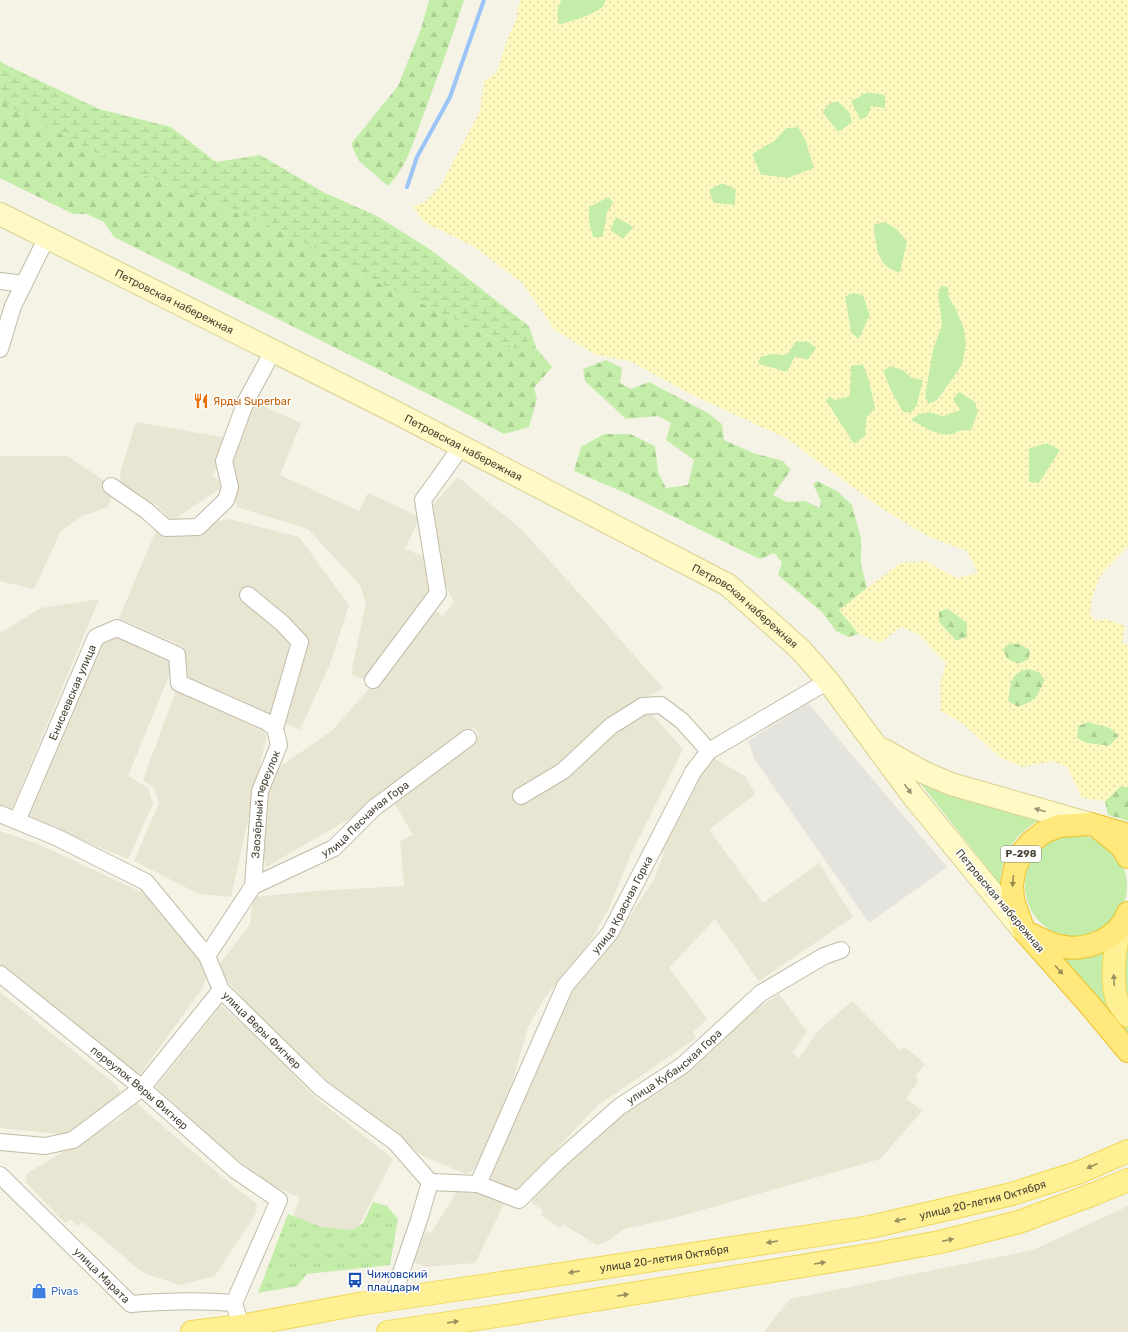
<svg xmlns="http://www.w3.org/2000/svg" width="1128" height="1332" font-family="Rubik,sans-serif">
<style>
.residential{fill:#e9e5d3}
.grass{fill:#c5edaa}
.forest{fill:url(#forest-firs)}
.wetland{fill:url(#wetland-marsh)}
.sand{fill:url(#sand-dots);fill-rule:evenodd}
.park{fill:url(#park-tufts)}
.parking{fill:#e5e3de}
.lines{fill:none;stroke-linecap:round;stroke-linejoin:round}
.stream{stroke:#9bc5f8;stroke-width:4}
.minor-casing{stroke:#c1bca7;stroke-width:18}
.secondary-casing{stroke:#d9d090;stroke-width:24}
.primary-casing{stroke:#f0d858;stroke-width:24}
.trunk-casing{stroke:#edc027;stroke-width:24}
.minor{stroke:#fff;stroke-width:16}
.secondary{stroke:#fff9c5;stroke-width:22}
.primary{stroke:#fff094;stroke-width:22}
.trunk{stroke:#ffe97d;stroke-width:22}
.oneway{fill:#9a9575}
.oneway2{fill:#9a8e55}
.oneway3{fill:#9a915f}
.labels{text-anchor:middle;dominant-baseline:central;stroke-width:3;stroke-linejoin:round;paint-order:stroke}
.shield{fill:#fff;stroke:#7f7b71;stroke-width:1}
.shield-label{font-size:10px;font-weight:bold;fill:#484334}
.street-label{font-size:11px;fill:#484334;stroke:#fff}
.food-label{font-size:11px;fill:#c56008;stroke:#fff;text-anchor:start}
.transit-label{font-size:11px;fill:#164399;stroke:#fff;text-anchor:start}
.shop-label{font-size:11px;fill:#366cbe;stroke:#fff;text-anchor:start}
</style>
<defs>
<pattern id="forest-firs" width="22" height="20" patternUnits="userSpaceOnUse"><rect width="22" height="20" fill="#c5edaa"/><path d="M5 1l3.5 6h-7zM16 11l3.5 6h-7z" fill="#abcc93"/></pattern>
<pattern id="wetland-marsh" width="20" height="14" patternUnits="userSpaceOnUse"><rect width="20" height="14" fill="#c5edaa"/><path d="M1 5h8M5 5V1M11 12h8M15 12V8" fill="none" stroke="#abcc93"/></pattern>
<pattern id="sand-dots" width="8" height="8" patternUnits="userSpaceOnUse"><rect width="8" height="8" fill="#fdf8bd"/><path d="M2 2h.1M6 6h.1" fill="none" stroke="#dad6a3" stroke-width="1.8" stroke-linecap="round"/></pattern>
<pattern id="park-tufts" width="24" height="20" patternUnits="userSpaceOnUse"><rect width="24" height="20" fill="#c5edaa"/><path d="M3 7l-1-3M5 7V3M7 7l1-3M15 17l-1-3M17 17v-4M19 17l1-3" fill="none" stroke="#abcc93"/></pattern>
</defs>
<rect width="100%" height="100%" fill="#f5f2e6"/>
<!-- residential -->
<path class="residential" d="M251,401L301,423L280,475L359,511L368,493L420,517L405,549L427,558L430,591L367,681L351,674L366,603L360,585L308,529L237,507L226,463Z
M136,422L227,438L219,465L212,475L225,485L172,521L156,504L119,487L121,470Z
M0,456H68L114,488L108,507L82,516L61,531L34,589L0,581Z
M458,477L522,530L587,602L663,688L608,720L550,775L528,782L512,797L516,804L571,769L647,709L683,749L631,854L609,908L590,942L544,999L528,1027L518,1061L507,1104L479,1166L466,1174L421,1155L347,1098L260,1020L217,968L250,924L253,897L315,891L404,886L400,841L413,835L392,799L479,735L474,727L363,811L266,867L258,837L265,797L274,771L333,730L380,676L430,606L442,616L454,602L440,575L427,511Z
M229,519L299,537L349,605L329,666L300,730L182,676L184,647L119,618L155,533Z
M99,599L11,811L0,807V633L41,608Z
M102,627L165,652L170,662V673L128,776L148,788L153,804L128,859L21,815Z
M178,685L263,725L266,738L231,897L199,894L134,861L159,803L154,788L143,780Z
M710,756L745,776L755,794L709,830L763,903L819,863L853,917L759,981L715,919L669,968L707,1019L693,1032L696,1038L597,1106L553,1153L529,1183L514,1192L486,1177L562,1001L611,944L654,880L664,852L654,847Z
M0,831L38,844L143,893L159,906L208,967L204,986L138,1077L0,966Z
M0,992L116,1085L123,1096L70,1135L0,1128Z
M779,994L807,1031L793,1052L799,1058L818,1031L852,1001L900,1050L905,1047L925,1064L916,1076L918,1082L906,1099L922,1111L880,1159L674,1218L623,1229L609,1241L597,1245L563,1224L560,1228L541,1215L543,1211L531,1202L575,1150L618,1115L670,1086L741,1021Z
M221,1005L264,1044L316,1098L393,1159L358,1227L346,1233L291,1220L300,1198L266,1182L210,1137L156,1087Z
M136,1103L227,1181L257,1204L256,1213L215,1276L180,1285L143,1273L83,1222L77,1226L70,1219L65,1223L26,1182V1174L119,1119Z
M461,1185L504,1204L475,1263L426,1267L414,1262L426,1231L431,1233Z
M1128,1206V1332H764L790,1299L1033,1250Z"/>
<!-- grass -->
<path class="grass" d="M561,0H606L602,8L587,16L558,26L557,12Z
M868,92L885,95V108L860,120L850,101Z
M838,101L850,113L852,123L838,132L822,112L830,103Z
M798,127L806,141L814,168L788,178L761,175L752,154L775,140L786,128Z
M722,183L736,189L735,205L713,203L709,190Z
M608,197L614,202L607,213L603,237H593L589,222V207Z
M616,217L634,227L623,239L610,230Z
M883,222C894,225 900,232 907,241L900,273C874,265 878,247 873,224Z
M941,286L948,287L949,297L956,309L964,329L966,345L962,365L937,400L928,404L925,397L933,349L941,325L938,293Z
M853,293L863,295L870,315L859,339L851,333L845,296Z
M807,341L817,348L808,360L795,357L787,372L758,364L760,357L772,354L787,355L795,342Z
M863,364L869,380L875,408L867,417L865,436L854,444L826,401L851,365Z
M890,366L903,370L912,378L923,380L917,405L911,413L903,412L892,393L883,371Z
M959,391L975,402L978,412L971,431C957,428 956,435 946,435C933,434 922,426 911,420L919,414L929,412L943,416L960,410L953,399Z
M1047,443L1061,450L1039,484L1029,482V448Z
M921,784L1039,820C1014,835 1002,854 1000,884Z
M1025 886a51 51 0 1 1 102 0a51 51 0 1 1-102 0Z
M1128,936V1007L1124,999L1123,948Z
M1110,945L1116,1012L1128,1027V1041L1052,950Z"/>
<!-- forest -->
<path class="forest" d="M429,0H464C452,38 438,75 424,113C415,138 407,167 388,186L359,161L351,144L398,86L421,29Z
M0,100L117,164L286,233L381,284L514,348H536L552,367L534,388L537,399L529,427L504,434L452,406L114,237L104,222L87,214H73L0,178Z
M606,360L622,368L620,383L631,389L649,382L708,413L722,424L724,440L753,453L783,461L791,470L773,495L787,502L805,501L820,508L821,501L813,484L817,481L837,491L852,505L861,539V564L867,588L839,610L859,634L848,637L836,631L822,612L778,575L782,562L774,553L760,559L747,553L630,495L574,471L581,447L604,434H630L655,446L658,472L666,488L688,485L694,460L666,440L671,423L658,416L626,419L585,381L583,369Z
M947,608L967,623V637L956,641L939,622V612Z
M1010,643L1020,644L1030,650L1029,659L1019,664L1007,659L1002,649Z
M1027,669L1039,672L1045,680C1037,698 1037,700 1018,707L1008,701L1011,681L1017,673Z
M1088,722L1110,728L1119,736L1110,746L1086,743L1077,738L1078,726Z
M1120,787H1128V821L1108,815L1105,801Z"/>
<!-- wetland -->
<path class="wetland" d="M0,61L6,65L99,109L171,127L216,162L260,155L325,193L377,216L431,250L529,326L536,348H514L381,284L286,233L117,164L15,109L0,101Z"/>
<!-- sand -->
<path class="sand" d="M520,0H561L557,12L559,25L587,16L602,8L606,0H1128V546L1100,576L1092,599L1090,613L1095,621L1106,619L1125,626L1122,642L1128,645V787H1120L1105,801L1082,798L1067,767L1053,761L1023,767L1001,758L962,723L941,711L940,685L946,663L918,634L901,627L880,643L859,634L839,610L900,563L925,561L957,578L978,573L967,551L929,537L881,508L786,438L688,393L630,361L596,355L555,330L523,284L473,246L424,222L413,207L425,202L440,187L480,111L484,81L497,73L506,43L516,19ZM868,92L885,95V108L871,106L867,117L860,120L851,101ZM838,101L850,113L852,123L838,132L822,112L830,103ZM798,127L806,141L814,168L788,178L761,175L752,154L775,140L786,128ZM722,183L736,189L735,205L713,203L709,190ZM608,197L613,202L607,213L603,237H593L589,222V207ZM616,217L634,227L623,239L610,230ZM883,222C894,225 900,232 907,241L900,273C875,266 877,247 873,225ZM941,286L948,287L949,297L956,309L964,328L966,345L962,365L938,400L928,404L925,396L933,349L942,325L938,293ZM853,293L863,295L870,315L859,339L851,333L845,296ZM807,341L816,348L808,360L795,357L787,372L758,364L760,357L772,354L787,355L795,342ZM863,364L869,380L875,408L867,417L865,436L854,444L826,401L829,396L835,400L850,396L851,366ZM890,366L903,370L912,378L923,380L917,405L911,413L903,412L892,393L883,371ZM959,392L975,402L978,412L971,431C957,428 956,435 947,435C934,434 922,426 911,420L919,414L929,412L943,416L960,410L953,399ZM1047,443L1060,450L1039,483L1029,482V448ZM947,608L967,623V637L956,641L939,622V612ZM1010,643L1020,644L1030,650L1029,659L1019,664L1007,659L1003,649ZM1027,669L1039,672L1045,680C1037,697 1036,701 1018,707L1008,701L1011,681L1017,673ZM1088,722L1110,728L1119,736L1109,746L1086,743L1077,738L1078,726Z"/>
<!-- park -->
<path class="park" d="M373,1202L387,1206L398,1219L390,1265L307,1274L297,1286L258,1293L288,1214L321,1227L352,1230L363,1223Z"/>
<!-- parking -->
<path class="parking" d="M808,703L947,867L869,923L755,760L748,741Z"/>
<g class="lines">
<!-- stream -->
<path class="stream" d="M407,187L417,157L450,97L484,0"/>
<defs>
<g id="minor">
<path d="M0,281L24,284"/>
<path d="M0,349L13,306L47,237"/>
<path d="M111,486L147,511L166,528L198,527L226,500L230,487L224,461L246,401L273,351"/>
<path d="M373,680L438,593L423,500L461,447"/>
<path d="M521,796L563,771L611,726L643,706L661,705L682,721L709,751"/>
<path id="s1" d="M0,814L56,837L146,882L207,956L221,990L321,1088L395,1142L430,1182"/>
<path id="s2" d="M17,821L96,637L117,628L177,655L179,683L267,722L275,728"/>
<path id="s3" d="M253,886L334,848L374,808L468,738"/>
<path id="s4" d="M207,956L253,886L260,791L279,745L275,728L300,642L282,623L248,595"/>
<path id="s5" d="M0,974L142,1088L235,1170L279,1200L234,1303"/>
<path d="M0,1142L45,1146L73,1140L142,1088L221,990"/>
<path id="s6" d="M0,1175L131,1304C166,1301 199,1300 234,1303L241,1326"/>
<path id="s7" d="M430,1182L478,1184L519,1200L557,1162L619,1107L683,1065L761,993L824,956L841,950"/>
<path id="s8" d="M478,1184L565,986L610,933L693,772L709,751L828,681"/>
<path d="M392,1299L419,1220L430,1182"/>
</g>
<g id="secondary">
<path id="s9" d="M0,214L397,413L728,585L801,650L828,681L913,796L1022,929"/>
<path d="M884,750L923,772L951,784L1087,823"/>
</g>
<g id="primary">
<path d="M1128,918C1113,929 1111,983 1117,1000C1120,1006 1124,1011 1128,1016"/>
<path id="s10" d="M192,1332L241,1326L359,1304L495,1284L870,1227L1012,1194L1080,1172L1128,1151"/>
<path d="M388,1332L503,1315L875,1254L940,1242L1019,1222L1094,1194L1128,1180"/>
</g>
<path id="trunk" d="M1101,830L1121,846L1128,857
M1128,835L1091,824L1059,826L1044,832L1031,842L1021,854L1015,868L1012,884L1013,900L1024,931L1088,1003L1128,1051
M1030,934C1039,938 1049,944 1059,946C1085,952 1118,940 1128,913"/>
</defs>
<!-- minor casing -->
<use href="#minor" class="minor-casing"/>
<!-- secondary casing -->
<use href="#secondary" class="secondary-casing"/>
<!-- primary casing -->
<use href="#primary" class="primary-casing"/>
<!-- trunk casing -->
<use href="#trunk" class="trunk-casing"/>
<!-- minor -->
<use href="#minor" class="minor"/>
<!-- secondary -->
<use href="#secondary" class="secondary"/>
<!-- primary -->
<use href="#primary" class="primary"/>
<!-- trunk -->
<use href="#trunk" class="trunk"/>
</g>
<!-- one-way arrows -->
<defs><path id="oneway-solid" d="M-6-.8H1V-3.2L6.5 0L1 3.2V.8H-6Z"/></defs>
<g class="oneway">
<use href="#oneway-solid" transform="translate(908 789) rotate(54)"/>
<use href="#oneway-solid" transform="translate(1040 810) rotate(-164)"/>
</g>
<g class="oneway2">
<use href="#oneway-solid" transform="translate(1013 881) rotate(95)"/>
<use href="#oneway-solid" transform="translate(1059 970) rotate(48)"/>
</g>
<g class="oneway3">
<use href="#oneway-solid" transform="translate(1114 980) rotate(-93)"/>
<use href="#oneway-solid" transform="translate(1092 1166) rotate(156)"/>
<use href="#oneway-solid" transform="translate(900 1220) rotate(167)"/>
<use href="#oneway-solid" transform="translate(948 1240) rotate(-13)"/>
<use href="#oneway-solid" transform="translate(772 1242) rotate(171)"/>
<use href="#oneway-solid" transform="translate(820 1263) rotate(-9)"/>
<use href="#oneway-solid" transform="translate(574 1272) rotate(171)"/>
<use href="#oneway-solid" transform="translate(623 1295) rotate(-9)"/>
<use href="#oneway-solid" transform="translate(453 1322) rotate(-8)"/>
</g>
<!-- icons -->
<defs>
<symbol id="restaurant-bare" viewBox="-9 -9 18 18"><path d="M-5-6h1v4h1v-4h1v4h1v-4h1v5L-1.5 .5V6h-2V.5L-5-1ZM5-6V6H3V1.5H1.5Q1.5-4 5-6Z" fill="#e8710a" stroke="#fff" stroke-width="2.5" paint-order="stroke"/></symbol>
<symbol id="bus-bare" viewBox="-9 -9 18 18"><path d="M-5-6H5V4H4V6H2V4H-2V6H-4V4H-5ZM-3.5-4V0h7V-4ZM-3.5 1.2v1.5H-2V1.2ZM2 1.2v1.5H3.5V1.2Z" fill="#1a4fb4" stroke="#fff" stroke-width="2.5" paint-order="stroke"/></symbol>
<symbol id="shop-bare" viewBox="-9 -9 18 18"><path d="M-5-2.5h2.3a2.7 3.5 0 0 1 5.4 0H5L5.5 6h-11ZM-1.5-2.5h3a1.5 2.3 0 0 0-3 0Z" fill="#3f7fe0" stroke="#fff" stroke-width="2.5" paint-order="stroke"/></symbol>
</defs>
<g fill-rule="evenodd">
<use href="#restaurant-bare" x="190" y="390" width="22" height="22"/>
<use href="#bus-bare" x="344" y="1269" width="22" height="22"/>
<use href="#shop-bare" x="28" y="1280" width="22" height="22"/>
</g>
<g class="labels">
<!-- shield labels -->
<rect class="shield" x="1001" y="846" width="40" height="16" rx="3"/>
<g class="shield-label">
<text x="1021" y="854">Р-298</text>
</g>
<!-- street labels -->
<g class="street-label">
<text stroke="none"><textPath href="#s9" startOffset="195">Петровская набережная</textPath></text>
<text stroke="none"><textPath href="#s9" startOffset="519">Петровская набережная</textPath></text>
<text stroke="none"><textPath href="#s9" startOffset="843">Петровская набережная</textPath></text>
<text stroke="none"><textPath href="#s2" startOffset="140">Енисеевская улица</textPath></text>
<text stroke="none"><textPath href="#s4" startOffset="167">Заозёрный переулок</textPath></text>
<text stroke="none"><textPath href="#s3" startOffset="132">улица Песчаная Гора</textPath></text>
<text transform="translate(1000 901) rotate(50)">Петровская набережная</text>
<text stroke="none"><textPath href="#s8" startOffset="316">улица Красная Горка</textPath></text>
<text stroke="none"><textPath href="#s1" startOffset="351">улица Веры Фигнер</textPath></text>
<text stroke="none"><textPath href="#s7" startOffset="297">улица Кубанская Гора</textPath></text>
<text stroke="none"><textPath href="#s5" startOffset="180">переулок Веры Фигнер</textPath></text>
<text stroke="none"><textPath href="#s10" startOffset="802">улица 20-летия Октября</textPath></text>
<text stroke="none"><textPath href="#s10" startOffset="478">улица 20-летия Октября</textPath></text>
<text stroke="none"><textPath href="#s6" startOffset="143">улица Марата</textPath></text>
</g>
<!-- food labels -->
<g class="food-label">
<text x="213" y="401">Ярды Superbar</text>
</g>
<!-- transit labels -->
<g class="transit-label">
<text x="367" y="1274">Чижовский<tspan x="367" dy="13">плацдарм</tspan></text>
</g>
<!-- shop labels -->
<g class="shop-label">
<text x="51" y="1291">Pivas</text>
</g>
</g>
</svg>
